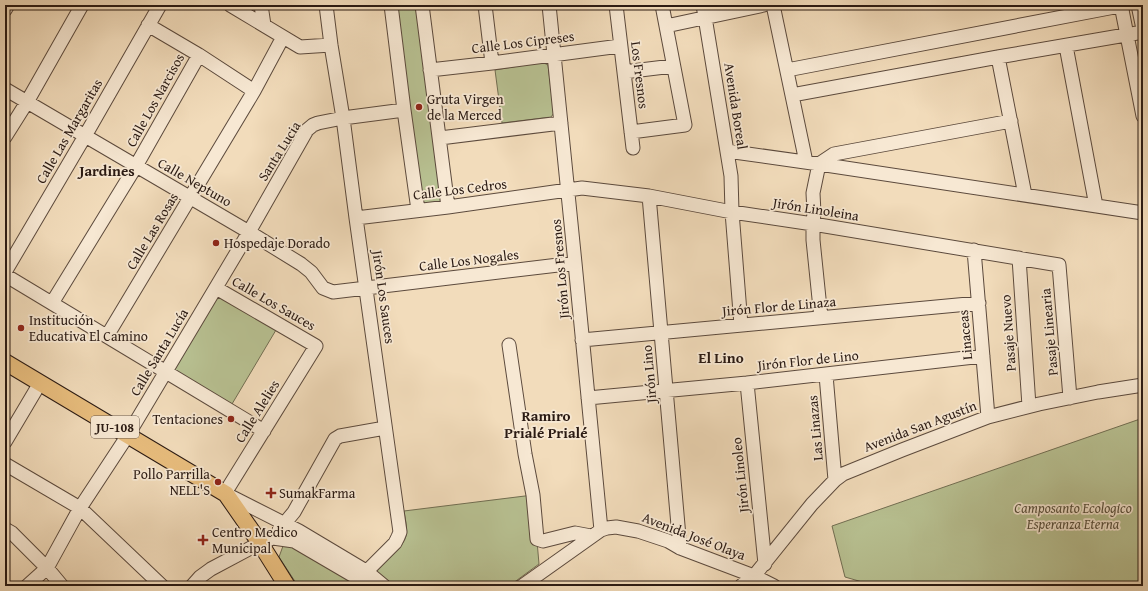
<svg xmlns="http://www.w3.org/2000/svg" width="1148" height="591" font-family="'Gentium Book Plus',serif">
<style>
.green{fill:#b8c192;stroke:#716e52}
.lines{fill:none;stroke-linecap:round;stroke-linejoin:round}
.minor-casing{stroke:#5c4a3d;stroke-width:15}
.major-casing{stroke:#2a1a13;stroke-width:18}
.minor{stroke:#f7e8d3;stroke-width:13}
.major{stroke:#e9be7e;stroke-width:16}
.poi-dot{fill:#8f2418;stroke:#f7e8d3;stroke-width:1.5}
.labels{text-anchor:middle;dominant-baseline:central;stroke-width:3.5;stroke-linejoin:round;paint-order:stroke}
.shield{fill:#f7e8d3;stroke:#68584d;stroke-width:1}
.shield-label{font-size:13px;font-weight:bold;fill:#2a1a13}
.street-label{font-size:14px;fill:#2a1a13;stroke:#f7e8d3}
.poi-label{font-size:14px;fill:#2a1a13;stroke:#f7e8d3;text-anchor:start}
.park-label{font-size:14px;font-style:italic;fill:#554c39;stroke:#f7e8d3}
.neighbourhood-label{font-size:15px;font-weight:bold;fill:#2a1a13;stroke:#f7e8d3}
</style>
<rect width="100%" height="100%" fill="#f2dcbb"/>
<filter id="stains"><feTurbulence type="fractalNoise" baseFrequency=".005" numOctaves="4"/><feColorMatrix values="0 0 0 0 .2 0 0 0 0 .09 0 0 0 0 .02 0 0 0 .5 -.17"/></filter>
<radialGradient id="worn" r=".72"><stop offset=".6" stop-color="#630" stop-opacity="0"/><stop offset="1" stop-color="#630" stop-opacity=".3"/></radialGradient>
<!-- green -->
<path class="green" d="M394,5H419L442,203L427,205L423,203Z
M542,62L548,65L554,113L551,117L502,123L495,70Z
M217,295L276,330L232,404L174,371Z
M1143,418V586H876L845,577L832,526Z
M533,495L539,564L509,586H393L373,570C383,561 403,549 406,536C408,530 405,518 404,511Z
M292,542L361,586H298L279,557L283,546Z"/>
<g class="lines">
<defs>
<path id="minor" d="M230,5L300,47L331,45
M261,5L264,25
M326,5L331,45L343,118L356,218L400,532L398,537L395,543L359,579
M391,5L404,110L418,210
M422,5L448,207
M485,5L492,63
M549,5L575,263L601,530
M616,5L633,148
M703,5L731,176L732,212L741,325
M773,5L806,162
M1121,5L1143,116
M1138,5L1143,29
M5,10L8,5
M148,25L199,55L254,91
M666,26L764,5
M1066,46L1096,206
M998,57L1025,195
M430,70L492,63L620,46
M787,70L1125,5
M624,72L673,66
M5,89L249,232L301,264L311,272L323,288L333,292L575,263
M792,95L998,57L1143,32
M631,132L685,125L662,5
M5,137L27,102L82,5
M440,138L561,123
M727,151L819,164L1143,213
M649,196L680,548
M356,218L448,207L582,188L649,196L732,212L813,224L1059,265L1070,398
M974,250L988,417
M1019,258L1029,406
M5,272L85,136L160,5
M5,275L264,431
M216,288L316,346L225,493
M52,303L136,166L199,55
M821,318L813,240V224L814,213L813,193L819,164L834,154L1011,121
M107,336L254,91L283,37
M582,340L979,303
M509,345L525,454L533,495L537,539L543,541L575,533L591,536
M826,375L835,480
M747,383L765,564
M588,398L747,383L983,356
M5,442L40,383
M5,464L80,508L162,586
M226,494L299,531L366,571L384,586
M5,529L12,533L47,568L62,586
M279,530L294,512L335,439L340,436L385,428
M27,586L47,568L80,508L128,435L249,232L307,130L313,125L318,123L343,118L404,110
M192,586L200,577L211,569L260,543L273,538L294,541L359,579L368,586
M522,586L601,530L607,528L616,527L638,531L668,541L680,548L754,576L774,586
M741,586L754,576L812,504L835,480L843,474L902,450L988,417L1039,404L1098,392L1143,385"/>
<path id="major" d="M5,362L226,494L260,543L287,586"/>
</defs>
<!-- minor casing -->
<use href="#minor" class="minor-casing"/>
<!-- major casing -->
<use href="#major" class="major-casing"/>
<!-- minor -->
<use href="#minor" class="minor"/>
<!-- major -->
<use href="#major" class="major"/>
</g>
<!-- markers -->
<g class="poi-dot">
<circle cx="419" cy="107" r="4"/>
<circle cx="216" cy="243" r="4"/>
<circle cx="21" cy="328" r="4"/>
<circle cx="231" cy="419" r="4"/>
<circle cx="218" cy="482" r="4"/>
<path d="M269 487h4v4h4v4h-4v4h-4v-4h-4v-4h4z"/>
<path d="M201 534h4v4h4v4h-4v4h-4v-4h-4v-4h4z"/>
</g>
<g class="labels">
<!-- shield labels -->
<rect class="shield" x="91" y="416" width="48" height="22" rx="3"/>
<g class="shield-label">
<text x="115" y="427">JU-108</text>
</g>
<!-- street labels -->
<g class="street-label">
<text transform="translate(523 42) rotate(-7)">Calle Los Cipreses</text>
<text transform="translate(640 75) rotate(83)">Los Fresnos</text>
<text transform="translate(155 100) rotate(-61)">Calle Los Narcisos</text>
<text transform="translate(736 106) rotate(81)">Avenida Boreal</text>
<text transform="translate(69 131) rotate(-60)">Calle Las Margaritas</text>
<text transform="translate(279 151) rotate(-58)">Santa Lucia</text>
<text transform="translate(195 182) rotate(30)">Calle Neptuno</text>
<text transform="translate(460 189) rotate(-7)">Calle Los Cedros</text>
<text transform="translate(816 209) rotate(9)">Jirón Linoleina</text>
<text transform="translate(152 231) rotate(-59)">Calle Las Rosas</text>
<text transform="translate(469 260) rotate(-7)">Calle Los Nogales</text>
<text transform="translate(560 269) rotate(-95)">Jirón Los Fresnos</text>
<text transform="translate(384 297) rotate(82)">Jirón Los Sauces</text>
<text transform="translate(274 303) rotate(30)">Calle Los Sauces</text>
<text transform="translate(779 306) rotate(-5)">Jirón Flor de Linaza</text>
<text transform="translate(1049 332) rotate(-95)">Pasaje Linearia</text>
<text transform="translate(1008 333) rotate(-94)">Pasaje Nuevo</text>
<text transform="translate(965 335) rotate(-95)">Linaceas</text>
<text transform="translate(159 352) rotate(-59)">Calle Santa Lucía</text>
<text transform="translate(808 360) rotate(-6)">Jirón Flor de Lino</text>
<text transform="translate(649 374) rotate(-95)">Jirón Lino</text>
<text transform="translate(257 411) rotate(-58)">Calle Alelies</text>
<text transform="translate(920 426) rotate(-21)">Avenida San Agustín</text>
<text transform="translate(815 428) rotate(-95)">Las Linazas</text>
<text transform="translate(740 475) rotate(-96)">Jirón Linoleo</text>
<text transform="translate(694 536) rotate(21)">Avenida José Olaya</text>
</g>
<!-- poi labels -->
<g class="poi-label">
<text x="427" y="99">Gruta Virgen<tspan x="427" dy="16">de la Merced</tspan></text>
<text x="224" y="243">Hospedaje Dorado</text>
<text x="29" y="320">Institución<tspan x="29" dy="16">Educativa El Camino</tspan></text>
<text x="223" y="419" text-anchor="end">Tentaciones</text>
<text x="210" y="474" text-anchor="end">Pollo Parrilla<tspan x="210" dy="16">NELL'S</tspan></text>
<text x="279" y="493">SumakFarma</text>
<text x="212" y="532">Centro Medico<tspan x="212" dy="16">Municipal</tspan></text>
</g>
<!-- park labels -->
<g class="park-label">
<text x="1073" y="508">Camposanto Ecologico<tspan x="1073" dy="16">Esperanza Eterna</tspan></text>
</g>
<!-- neighbourhood labels -->
<g class="neighbourhood-label">
<text x="107" y="170">Jardines</text>
<text x="721" y="357">El Lino</text>
<text x="546" y="415">Ramiro<tspan x="546" dy="17">Prialé Prialé</tspan></text>
</g>
</g>
<!-- margin -->
<rect width="1148" height="591" fill="none" stroke="#f2dcbb" stroke-width="20"/>
<rect x="6" y="6" width="1136" height="579" fill="none" stroke="#2a1a13" stroke-width="2"/>
<rect x="10" y="10" width="1128" height="571" fill="none" stroke="#2a1a13"/>
<rect width="100%" height="100%" filter="url(#stains)"/>
<rect width="100%" height="100%" fill="url(#worn)"/>
</svg>
